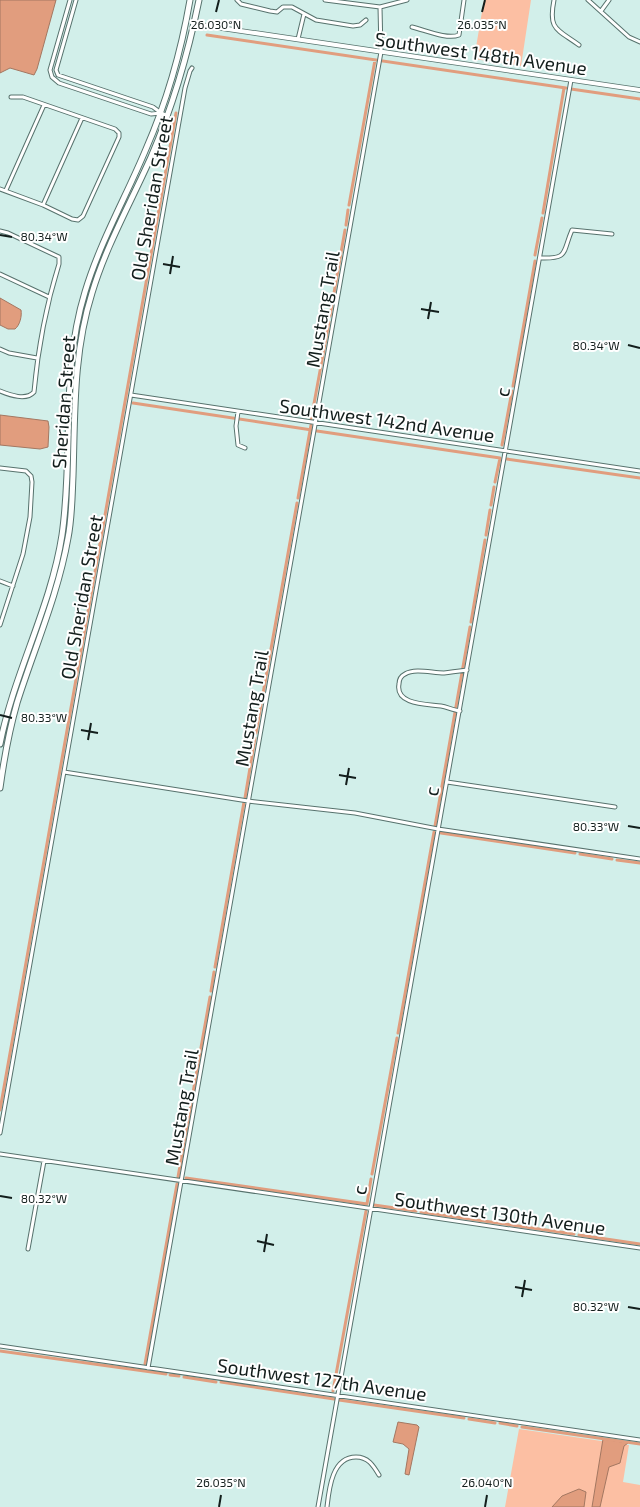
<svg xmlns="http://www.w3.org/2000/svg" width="640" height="1507" font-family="'Exo 2',sans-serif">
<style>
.green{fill:#fcbfa3}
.water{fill:#e19d7e;stroke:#a37761}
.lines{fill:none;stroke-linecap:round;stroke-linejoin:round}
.canal{stroke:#e19d7e;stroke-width:3}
.minor-casing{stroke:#57726d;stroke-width:5}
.tertiary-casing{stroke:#57726d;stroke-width:5.5}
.primary-casing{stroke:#57726d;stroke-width:7}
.minor{stroke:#fff;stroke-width:3}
.tertiary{stroke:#fff;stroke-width:4}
.primary{stroke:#fff;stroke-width:5}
.ticks{fill:none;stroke:#131e1c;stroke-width:2}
.labels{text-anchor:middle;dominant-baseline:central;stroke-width:4;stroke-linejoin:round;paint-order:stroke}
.street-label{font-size:19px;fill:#131e1c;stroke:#fff}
.ticks-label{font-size:12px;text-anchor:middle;fill:#131e1c;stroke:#fff;stroke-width:4;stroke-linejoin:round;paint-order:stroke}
</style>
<rect width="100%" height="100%" fill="#d2efea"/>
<!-- green -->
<path class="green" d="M484,0H531L521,66L474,59Z
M519,1429L629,1445L623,1482L640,1485V1507H505Z"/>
<!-- water -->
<path class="water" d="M0,0H56L37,69L34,75L10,68L0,73Z
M0,298L21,310C22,316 20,325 15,329H8L0,325Z
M0,415L48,421L49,427L48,447L40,449L0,445Z
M398,1422L417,1425L419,1427L409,1475L405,1474L409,1449L403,1444L393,1442Z
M603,1439L628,1443L624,1446L620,1463L609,1467L600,1507H592Z
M579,1489L586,1492L584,1507H552L562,1496Z"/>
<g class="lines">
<!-- canal -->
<path class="canal" d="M207,35L566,88
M571,89L640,99
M349,205L375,60
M543,213L564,88
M346,225L348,210
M535,255L542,218
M330,316L345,230
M513,386L535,261
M133,403L312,430
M311,420L329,322
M317,431L500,458L495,482
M502,445L512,391
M507,459L640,478
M298,498L311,425
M491,505L494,487
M486,535L490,510
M471,622L485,540
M256,733L297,503
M245,798L255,738
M435,826L470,627
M441,833L575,853
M580,854L612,859
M617,860L640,863
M215,967L244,802
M211,991L214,972
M398,1033L434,832
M0,1110L176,113
M372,1174L397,1038
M178,1177L210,997
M186,1178L367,1204L371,1179
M374,1205L416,1211
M421,1212L574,1234
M579,1235L640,1244
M0,1351L166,1374
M145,1364L177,1184
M170,1375L179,1376
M184,1377L216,1382
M221,1382L334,1399
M333,1391L366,1211
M339,1400L464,1418
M469,1419L495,1423
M500,1423L517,1426
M522,1427L640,1444"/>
<defs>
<path id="minor" d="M70,0L50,70L52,77L59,83L151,114L161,113
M76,0L56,70L58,75L153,107L161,113L168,116
M237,0L241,4L270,11L277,12L283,7H292L316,20L353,26L360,25L366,20
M325,0L380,7L407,0
M554,0C548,30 557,29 579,45
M588,0L629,37L640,42
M601,11L609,0
M412,27C425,30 447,40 459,35L464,0
M298,39L304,14
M0,189L43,205L72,219L78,220L83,216L119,137V133L115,129L23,97H11
M6,190L44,105
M43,205L82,118
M0,231L8,233L59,257V264C46,306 38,348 34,392C26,401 10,395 0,391
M540,258C569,259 562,253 572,230L612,234
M0,274L49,297
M0,349L9,353L37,358
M131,395L640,471
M238,412L236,426L238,445L245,448
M0,468L26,471L31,476L32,482L30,517L23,554L0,625
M0,581L13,586
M460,711C453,710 447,707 441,706C427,704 395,705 399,684C399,680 401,676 405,674C415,668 432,673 444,673C451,672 459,671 467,670
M64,772L248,801L355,813L438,829L640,859
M447,782L615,807
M0,1133L185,88L190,71L192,68
M0,1154L640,1248
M28,1249L44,1161
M0,1346L640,1440
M148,1368L381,52L380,7
M318,1507L571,80
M327,1507C329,1489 332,1457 356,1457C368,1457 373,1465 379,1475"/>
<path id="tertiary" d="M194,24L640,90"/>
<path id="primary" d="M0,744C14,673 51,607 62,535C74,453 60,373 85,292C100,242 126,197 146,149C167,101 181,52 190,0
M0,788C4,759 9,731 17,703C34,649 58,595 68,538C72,518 72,497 73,476C75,415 73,353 92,293C106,246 131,202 151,157C173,106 188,54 199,0"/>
</defs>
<!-- minor casing -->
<use href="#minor" class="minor-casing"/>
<!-- tertiary casing -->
<use href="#tertiary" class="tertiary-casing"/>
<!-- primary casing -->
<use href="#primary" class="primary-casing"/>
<!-- minor -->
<use href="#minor" class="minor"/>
<!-- tertiary -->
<use href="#tertiary" class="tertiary"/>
<!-- primary -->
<use href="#primary" class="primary"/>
</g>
<!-- ticks -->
<path class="ticks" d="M216,12L219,0M482,12L485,0M0,235L12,237M163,264L180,267M170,274L173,256M421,309L439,312M428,319L431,302M628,345L640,348M0,715L12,718M81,730L98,733M88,740L91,723M339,775L356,778M346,785L349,768M628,826L640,828M0,1196L12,1198M257,1241L274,1245M264,1252L267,1234M515,1287L532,1290M522,1297L525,1280M628,1307L640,1309M219,1507L221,1495M485,1507L487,1495"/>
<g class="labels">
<!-- street labels -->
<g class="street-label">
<text transform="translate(481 53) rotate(8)">Southwest 148th Avenue</text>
<text transform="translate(151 198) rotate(-80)">Old Sheridan Street</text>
<text transform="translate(322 309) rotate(-80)">Mustang Trail</text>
<text transform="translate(502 392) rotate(-80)">c</text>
<text transform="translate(63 402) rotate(-86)">Sheridan Street</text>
<text transform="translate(387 420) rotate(8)">Southwest 142nd Avenue</text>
<text transform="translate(81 597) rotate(-80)">Old Sheridan Street</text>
<text transform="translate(251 708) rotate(-80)">Mustang Trail</text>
<text transform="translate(431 791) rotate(-79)">c</text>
<text transform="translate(181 1107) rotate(-80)">Mustang Trail</text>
<text transform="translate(359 1190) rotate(-80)">c</text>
<text transform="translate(500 1213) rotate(8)">Southwest 130th Avenue</text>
<text transform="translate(322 1379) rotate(8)">Southwest 127th Avenue</text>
</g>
</g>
<g class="ticks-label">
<text x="216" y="29">26.030°N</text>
<text x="482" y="29">26.035°N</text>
<text x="44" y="241">80.34°W</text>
<text x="596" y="350">80.34°W</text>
<text x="44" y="722">80.33°W</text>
<text x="596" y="831">80.33°W</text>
<text x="44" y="1203">80.32°W</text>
<text x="596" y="1311">80.32°W</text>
<text x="221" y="1487">26.035°N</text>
<text x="487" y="1487">26.040°N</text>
</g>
</svg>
